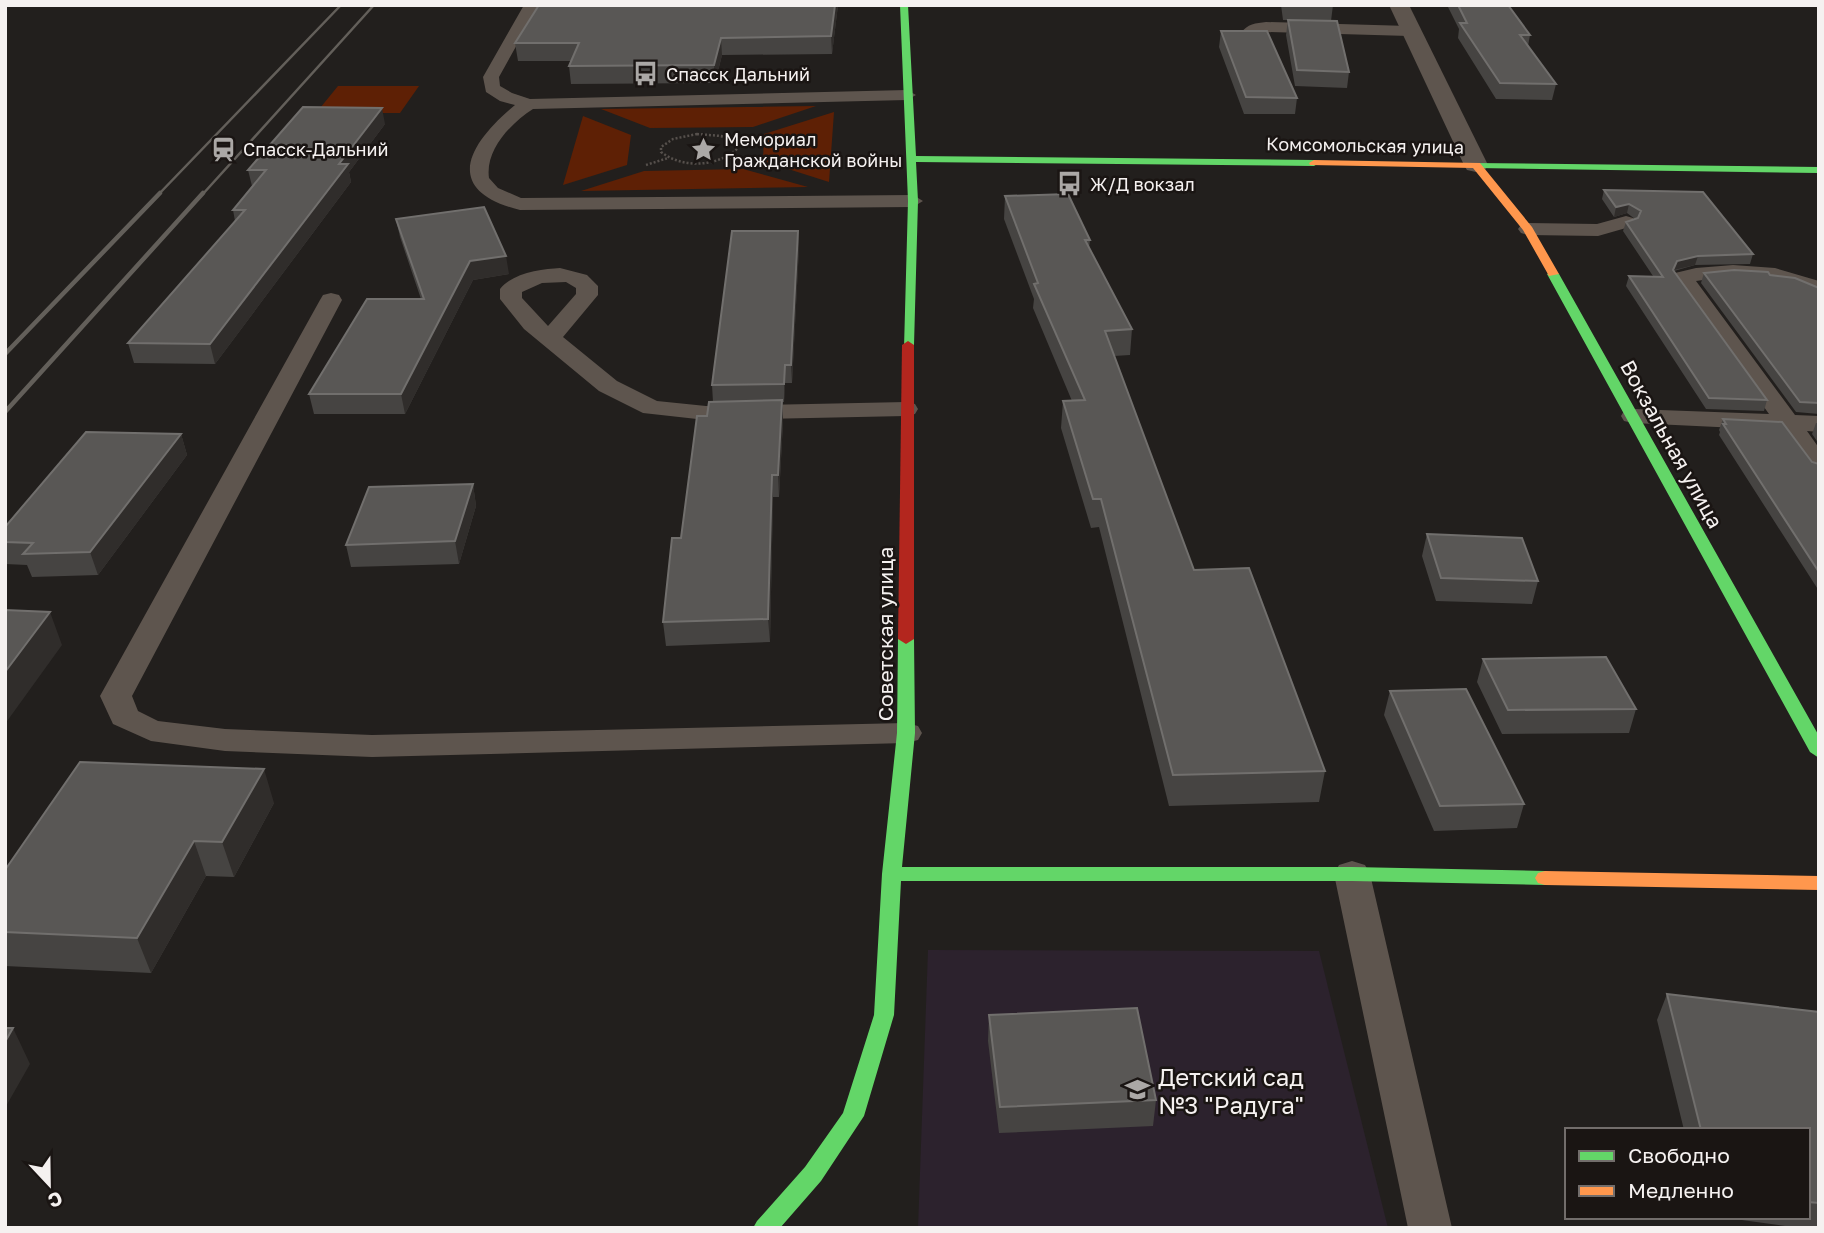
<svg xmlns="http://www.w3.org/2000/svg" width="1824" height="1233" font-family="'Golos Text',sans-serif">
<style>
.education{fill:#2c222d}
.green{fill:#5e2005}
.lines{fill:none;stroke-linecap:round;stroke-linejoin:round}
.path{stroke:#56504c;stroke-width:2.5;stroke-dasharray:2 2;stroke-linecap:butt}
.lane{fill:#5e554e;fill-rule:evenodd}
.street{fill:#5e554e;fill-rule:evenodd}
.fast{fill:#63d668;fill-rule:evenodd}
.slow{fill:#ff974d;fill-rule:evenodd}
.jam{fill:#b3261e;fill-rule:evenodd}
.rail-far1{stroke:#635f5a;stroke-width:2.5}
.rail{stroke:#635f5a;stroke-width:4.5}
.wall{fill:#464442}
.shaded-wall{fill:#302d2b}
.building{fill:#595755;stroke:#716f6d;stroke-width:2}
.labels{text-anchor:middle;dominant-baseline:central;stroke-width:5;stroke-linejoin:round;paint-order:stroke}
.far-poi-label{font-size:18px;fill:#f5f1f0;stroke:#1a1513;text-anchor:start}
.far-street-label{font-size:18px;fill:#f5f1f0;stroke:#1a1513}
.street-label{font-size:21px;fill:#f5f1f0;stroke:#1a1513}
.near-poi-label{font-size:24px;fill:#f5f1f0;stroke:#1a1513;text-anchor:start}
</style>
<rect width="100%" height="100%" fill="#221f1d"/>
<!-- education -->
<path class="education" d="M928,950L1319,951L1388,1228H918Z"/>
<!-- green -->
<path class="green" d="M338,86H419L400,113H316Z
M816,106L753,127L650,128L601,109Z
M834,112L829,182L763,161L764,134Z
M583,116L631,135L627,165L563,185Z
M743,169L808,187L581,191L644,171Z"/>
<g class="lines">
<!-- path -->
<path class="path" d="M697,134L721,136L737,143L738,148C718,167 683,169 661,152V147L673,139Z
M729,157L754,164
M646,165L668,158"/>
<!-- lane -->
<path class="lane" d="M524,5H539L499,77L500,86L512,93L530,99L907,90L916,95L907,100L533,109C511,123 485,150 489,178L498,188L521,198L913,195L923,201L913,207L520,210C441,190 468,144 515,105L500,101L486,92L483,77Z
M1266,22L1409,26L1417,31L1409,36L1266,32L1257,34L1256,43H1244L1241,33C1247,24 1256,23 1266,22Z
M1626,216L1633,218L1636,222L1633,226L1598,236L1528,235L1521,233L1518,229L1521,225L1528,223L1597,224Z
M1733,265L1775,268L1819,281V297C1808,295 1800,287 1789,284C1760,275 1726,276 1696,281L1795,415L1819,416V432L1807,431L1819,448V474L1810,472L1780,430L1633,423L1624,421L1621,416L1624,411L1633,409L1769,414L1672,278L1675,273L1696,268Z
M560,268L587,275L598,286V295L563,337L617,381L657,401L706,406L906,402L915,404L918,409L915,414L906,416L706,420L643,413L599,391L524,329L500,299V289C512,273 542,269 560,268ZM566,282L576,288V294L548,326L522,298V292L542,283Z
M331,293L339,295L342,300L132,696L138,711L158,721L225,729L372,735L906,723L918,726L922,733L918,740L906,743L372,757L225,751L151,741L113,724L100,696L320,300L323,295Z
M1352,861L1365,865L1370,874L1452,1228H1408L1334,874L1339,865Z"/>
<!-- street -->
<path class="street" d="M1389,5H1409L1488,165L1485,170L1476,172L1467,170L1464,165Z"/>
<!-- fast -->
<path class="fast" d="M900,5H908L916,156L1314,160L1319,163L1314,166L916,162L918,201L914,345L912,348H904L908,201Z
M1472,163L1819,167V173L1476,168L1472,167Z
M1553,271L1559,274L1819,736V758L1810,752L1547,274Z
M906,634L914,639L915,733L902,867H1352L1545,871L1552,873L1555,878L1552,883L1545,885L1352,881H901L894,1015L864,1116L821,1181L780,1228H753L757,1221L805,1167L843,1113L874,1015L882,874L897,733L898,639Z"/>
<!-- slow -->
<path class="slow" d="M1314,160L1480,163L1532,227L1559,274L1549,276L1523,230L1473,168L1310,165L1309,163Z
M1545,871L1819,876V890L1545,885L1538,883L1535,878L1538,873Z"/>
<!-- jam -->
<path class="jam" d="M908,341L914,345V639L906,644L898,639L902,345Z"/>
<!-- rail-far1 -->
<path class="rail-far1" d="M158,195L341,5
M202,195L374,5"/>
<!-- rail -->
<path class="rail" d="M5,354L160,193
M5,412L203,193"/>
</g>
<!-- wall -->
<path class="wall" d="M539,5H838L832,54L722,55L715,83L571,84L569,66L571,61H518L515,43Z
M1281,5H1333L1331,21L1283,20Z
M1447,5H1508L1530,35L1528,46L1556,84L1552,100L1496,99L1458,38L1459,29Z
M1288,20L1349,72L1347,88L1295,86L1286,35Z
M1221,31L1297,98L1295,114H1244L1219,47Z
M385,124L349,172L351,182L215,364L134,363L128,343L235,221L233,210L252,186L248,170Z
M1604,190L1753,254L1750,264L1695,265L1674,271L1767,400L1764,411L1706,409L1626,286L1629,276H1653L1623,231L1626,222L1635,219L1627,213L1614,217L1602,199Z
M1005,196L1090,240L1089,248L1132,329L1130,355L1114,356L1194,570L1325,771L1319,802L1169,806L1099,527L1091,528L1061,428L1063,401H1072L1033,308L1034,299L1004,219Z
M396,219L509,274L473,280L405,414H314L309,394L421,299L400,237Z
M798,231L799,247L792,383H785L784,402H782L783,421L779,497H773L770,642L666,646L663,622L707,416L713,402L712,385Z
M1704,273L1770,275L1819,288V414L1796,412L1701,283Z
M1723,419L1812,462L1819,464V591L1719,435L1720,432L1719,430Z
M1816,423H1819V444L1812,434Z
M181,434L187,455L98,575L32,577L27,565L5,564V527Z
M473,484L476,506L459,564L351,567L346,545Z
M1427,534L1538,581L1532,604L1436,601L1422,556Z
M1483,659L1636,709L1629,733L1502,734L1477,682Z
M1390,691L1524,804L1517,828L1434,831L1384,715Z
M274,803L234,877L206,876L151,973L5,966V870Z
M1667,994L1819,1012V1228H1799L1720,1217H1808V1130H1684L1657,1020Z
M989,1015L1156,1100L1153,1126L999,1133L988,1041Z"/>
<!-- shaded-wall -->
<path class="shaded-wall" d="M835,5H838L832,54L831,36Z
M721,38L722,55L715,83L714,65Z
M382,108L385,124L349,172L351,182L215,364L210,344L339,164Z
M1629,204L1627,213L1614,217L1616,207Z
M798,231L799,247L792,383L791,365Z
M506,256L509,274L473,280L405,414L401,394L470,261Z
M1698,256L1695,265L1674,270L1670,280L1673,270L1677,261Z
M785,365V383L784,402V384Z
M782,400L783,421L779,497L778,475Z
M181,434L187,455L98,575L90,552Z
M772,475L773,497L770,642L768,619Z
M473,484L476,506L459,564L455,541Z
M50,612L62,645L5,724V672Z
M264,769L274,803L234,877L222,842Z
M194,841L206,876L151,973L137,938Z
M13,1028L30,1064L5,1108V1042Z"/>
<!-- building -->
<path class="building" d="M539,5H835L831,36L721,38L714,65L569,66L579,43H515Z
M1291,5H1333V6Z
M1458,5H1508L1530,35H1520L1556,84L1500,83L1460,23H1467Z
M1288,20L1337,21L1349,72L1297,70Z
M1221,31H1267L1297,98L1246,97Z
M303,107L382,108L339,164H348L210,344L128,343L245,210H233L266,170H248Z
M1604,190L1703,192L1753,254L1698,256L1677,261L1673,270L1767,400L1709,398L1629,276L1663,277L1626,222L1638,218L1641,211L1629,204L1616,207Z
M1068,194L1090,240H1085L1132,329L1105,331L1194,570L1249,568L1325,771L1173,775L1101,499H1093L1063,401L1085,400L1034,284L1038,283L1005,196Z
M484,207L506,256L470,261L401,394H309L367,299H424L396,219Z
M732,231H798L791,365H785L784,384L712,385Z
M1734,270L1768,272L1770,275L1795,278L1819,288V403L1800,402L1704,273Z
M782,400L778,475H772L768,619L663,622L672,538H681L697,416H707L709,402Z
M1723,419L1782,422L1812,462L1819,464V572L1723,424H1726Z
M86,432L181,434L90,552L23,554L33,543L5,542V527Z
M473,484L455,541L346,545L369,487Z
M1427,534L1522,538L1538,581L1441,578Z
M5,610L50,612L5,672Z
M1606,657L1636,709L1508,710L1483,659Z
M1466,689L1524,804L1440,806L1390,691Z
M80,762L264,769L222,842L194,841L137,938L5,932V870Z
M1667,994L1819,1012V1203L1808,1202V1130H1701Z
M1137,1008L1156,1100L1000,1107L989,1015Z
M5,1028H13L5,1042Z"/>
<!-- icons -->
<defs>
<symbol id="bus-bare" viewBox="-9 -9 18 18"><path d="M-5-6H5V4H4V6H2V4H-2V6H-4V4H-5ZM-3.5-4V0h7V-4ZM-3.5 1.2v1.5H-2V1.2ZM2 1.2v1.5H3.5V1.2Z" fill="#aba8a6" stroke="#1a1513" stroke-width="2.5" paint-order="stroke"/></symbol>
<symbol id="station-bare" viewBox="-9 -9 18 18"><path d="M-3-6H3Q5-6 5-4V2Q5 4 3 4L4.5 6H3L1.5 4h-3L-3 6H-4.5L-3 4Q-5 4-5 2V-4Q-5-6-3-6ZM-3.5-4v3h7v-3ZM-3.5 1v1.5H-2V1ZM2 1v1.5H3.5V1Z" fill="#aba8a6" stroke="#1a1513" stroke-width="2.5" paint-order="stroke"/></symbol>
<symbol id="sight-bare" viewBox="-9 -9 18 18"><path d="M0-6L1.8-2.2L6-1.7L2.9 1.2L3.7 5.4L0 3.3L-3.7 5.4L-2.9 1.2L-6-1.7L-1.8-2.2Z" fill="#aba8a6" stroke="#1a1513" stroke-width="2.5" paint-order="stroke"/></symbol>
<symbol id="school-bare" viewBox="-9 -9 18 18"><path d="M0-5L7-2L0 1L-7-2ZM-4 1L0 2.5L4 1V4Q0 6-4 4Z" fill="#aba8a6" stroke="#1a1513" stroke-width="2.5" paint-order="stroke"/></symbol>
</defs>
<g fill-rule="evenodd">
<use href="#bus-bare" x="628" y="56" width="35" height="35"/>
<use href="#station-bare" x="206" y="132" width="35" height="35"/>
<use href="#sight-bare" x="686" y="132" width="35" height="35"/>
<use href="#bus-bare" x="1052" y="166" width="35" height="35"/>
<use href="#school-bare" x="1120" y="1072" width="35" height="35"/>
</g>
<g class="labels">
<!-- far-poi labels -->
<g class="far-poi-label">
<text x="666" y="74">Спасск Дальний</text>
<text x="724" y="139">Мемориал<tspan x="724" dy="21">Гражданской войны</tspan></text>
<text x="243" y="149">Спасск-Дальний</text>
<text x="1090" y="184">Ж/Д вокзал</text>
</g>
<!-- far-street labels -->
<g class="far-street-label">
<text transform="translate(1365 145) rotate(1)">Комсомольская улица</text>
</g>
<!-- street labels -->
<g class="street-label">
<text transform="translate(1672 444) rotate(61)">Вокзальная улица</text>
<text transform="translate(885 634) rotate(-90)">Советская улица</text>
</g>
<!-- near-poi labels -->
<g class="near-poi-label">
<text x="1158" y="1076">Детский сад<tspan x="1158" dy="28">№3 "Радуга"</tspan></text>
</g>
</g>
<!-- border -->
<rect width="1824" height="1233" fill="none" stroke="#f5f1f0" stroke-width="14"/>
<!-- legend -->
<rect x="1565" y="1128" width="245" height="91" fill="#1a1513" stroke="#726d6b" stroke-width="2"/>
<rect x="1579" y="1151" width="35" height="10" fill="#63d668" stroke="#726d6b" stroke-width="2"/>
<text x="1628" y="1163" font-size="21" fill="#f5f1f0">Свободно</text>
<rect x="1579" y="1186" width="35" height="10" fill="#ff974d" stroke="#726d6b" stroke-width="2"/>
<text x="1628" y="1198" font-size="21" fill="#f5f1f0">Медленно</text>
<!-- north arrow -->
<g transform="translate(49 1184) rotate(158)" stroke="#1a1513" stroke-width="5" paint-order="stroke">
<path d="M0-5L12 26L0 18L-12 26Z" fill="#f5f1f0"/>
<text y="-10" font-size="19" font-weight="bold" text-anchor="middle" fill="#f5f1f0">С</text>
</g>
</svg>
